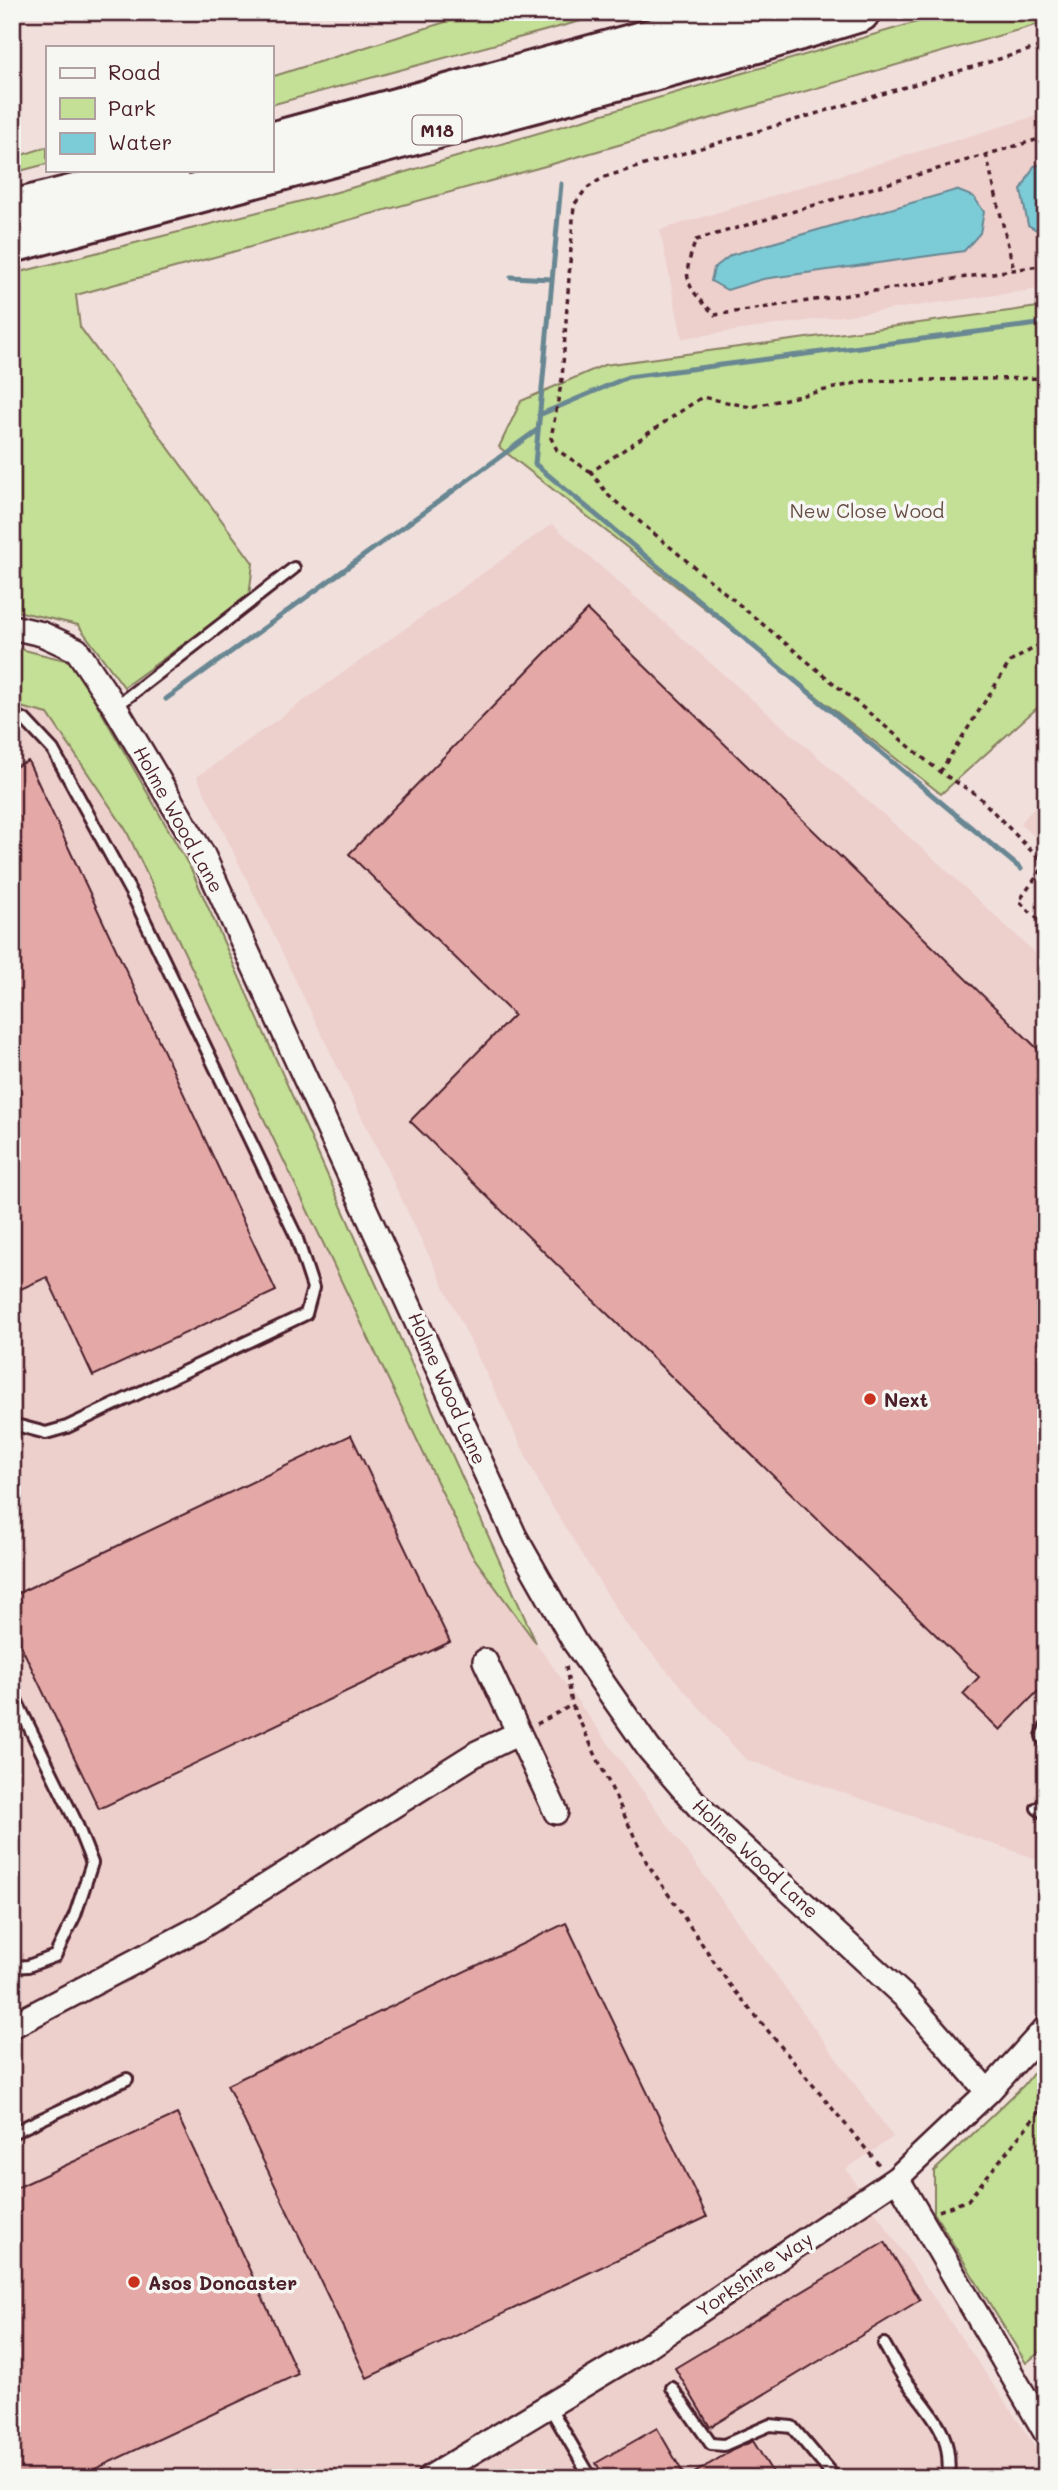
<svg xmlns="http://www.w3.org/2000/svg" width="1058" height="2490" font-family="Mali,sans-serif">
<style>
.built{fill:#edcfcc}
.green{fill:#c4df96;stroke:#877f60;stroke-width:2}
.water{fill:#7cccd7;stroke:#688792;stroke-width:2}
.lines{fill:none;stroke-linecap:round;stroke-linejoin:round}
.stream{stroke:#688792;stroke-width:5}
.building{fill:#e4a9a7;stroke:#4a1f2b;stroke-width:2}
.service-casing{stroke:#4a1f2b;stroke-width:16}
.minor-casing{stroke:#4a1f2b;stroke-width:28}
.motorway-casing{stroke:#4a1f2b;stroke-width:44}
.path{stroke:#4a1f2b;stroke-width:3.5;stroke-dasharray:5 5;stroke-linecap:butt}
.service{stroke:#f6f6f2;stroke-width:10}
.minor{stroke:#f6f6f2;stroke-width:23}
.motorway{stroke:#f6f6f2;stroke-width:38}
.poi-dot{fill:#c8321e;stroke:#f6f6f2;stroke-width:2.5}
.labels{text-anchor:middle;dominant-baseline:central;stroke-width:7;stroke-linejoin:round;paint-order:stroke}
.shield{fill:#f6f6f2;stroke:#7e6067;stroke-width:2}
.shield-label{font-size:18px;font-weight:bold;fill:#4a1f2b}
.park-label{font-size:19px;fill:#684f46;stroke:#f6f6f2}
.street-label{font-size:19px;fill:#4a1f2b;stroke:#f6f6f2}
.poi-label{font-size:19px;font-weight:bold;fill:#4a1f2b;stroke:#f6f6f2;text-anchor:start}
</style>
<rect width="100%" height="100%" fill="#f1dfdc"/>
<filter id="ink" filterUnits="userSpaceOnUse"><feTurbulence type="fractalNoise" baseFrequency=".0143" numOctaves="2"/><feDisplacementMap in="SourceGraphic" scale="14" xChannelSelector="R" yChannelSelector="G"/><feConvolveMatrix kernelMatrix="1 2 1 2 8 2 1 2 1" color-interpolation-filters="sRGB"/></filter>
<g filter="url(#ink)">
<!-- built -->
<path class="built" d="M1046,113V288L682,338L660,230Z
M552,524L934,859L1046,963V1862L745,1759L625,1623L545,1495L197,777Z
M12,705L48,714L126,830L472,1555L893,2137L846,2169L1031,2440L1046,2468V2478H12Z
M1046,794V846L1020,824Z"/>
<!-- green -->
<path class="green" d="M477,12H614L271,105V77Z
M951,12H1046V22L549,165L76,295L80,327L253,563L249,597L124,687L78,625L12,610V274L337,192Z
M47,147V164L12,173V158Z
M1046,306V700L941,794L499,447L521,401L604,365Z
M12,647L73,662L192,871L536,1643L472,1555L126,830L48,714L12,705Z
M1046,2057V2347L1026,2363L934,2213V2171L1024,2085Z"/>
<!-- water -->
<path class="water" d="M1046,163V235L1028,225L1021,190L1034,166Z
M956,190L974,197L984,212L980,233L964,251L763,279L727,290L711,281L714,268L731,255Z"/>
<g class="lines">
<!-- stream -->
<path class="stream" d="M561,184L535,464L1021,869
M511,277L551,279
M539,415L628,377L1046,323
M166,699L537,430
M1045,892H1046"/>
</g>
<!-- building -->
<path class="building" d="M587,610L1046,1057V1683L1000,1730L963,1694L979,1677L410,1121L514,1015L349,854Z
M28,761L276,1291L93,1376L47,1277L12,1293V768Z
M351,1435L450,1642L99,1809L12,1627V1596Z
M566,1923L707,2217L367,2378L227,2085Z
M177,2114L298,2374L76,2478H12V2190Z
M885,2242L920,2300L710,2427L675,2368Z
M657,2428L686,2478H605L596,2463Z
M753,2441L776,2478H686L733,2450Z"/>
<g class="lines">
<defs>
<path id="service" d="M115,707L294,568
M12,715L25,720L53,750L134,898L296,1236L313,1288L306,1314L67,1427L46,1433L12,1424
M12,1692L75,1820L92,1863L75,1915L55,1956L28,1966L12,1967
M1046,1727L1042,1736L1046,1745
M1037,1808L1046,1814
M12,2133L127,2079
M884,2344C891,2356 898,2370 906,2381C931,2414 953,2432 948,2478
M672,2388L711,2444L724,2445L770,2425L792,2427L835,2478
M549,2406L591,2478"/>
<path id="minor" d="M12,627L42,634L77,650L115,707L203,855L515,1537L575,1643L649,1749L699,1807L907,1999L988,2092
M485,1661L556,1812
M12,2026L199,1928L477,1753L519,1733
M897,2178L1046,2433
M429,2478L643,2349L897,2178L988,2092L1046,2028"/>
<path id="motorway" d="M271,142L749,12
M12,210L170,170
M12,243L761,42L860,12"/>
</defs>
<!-- service casing -->
<use href="#service" class="service-casing"/>
<!-- minor casing -->
<use href="#minor" class="minor-casing"/>
<!-- motorway casing -->
<use href="#motorway" class="motorway-casing"/>
<!-- path -->
<path class="path" d="M1046,137L696,240C681,280 685,285 715,315L1046,265
M986,154L1014,270
M1046,378L865,381L751,407L702,397L591,472L609,496L940,772L977,795L1045,865L1019,901L1046,927
M591,472L557,450L551,438L562,379L574,205L586,189L604,177L1046,45
M940,772L1010,662L1046,641
M566,1666L572,1705L647,1863L730,1985L880,2166
M537,1724L572,1705
M939,2211L968,2200L1046,2103"/>
<!-- service -->
<use href="#service" class="service"/>
<!-- minor -->
<use href="#minor" class="minor"/>
<!-- motorway -->
<use href="#motorway" class="motorway"/>
</g>
</g>
<!-- markers -->
<g class="poi-dot">
<circle cx="870" cy="1399" r="7"/>
<circle cx="134" cy="2282" r="7"/>
</g>
<g class="labels">
<!-- shield labels -->
<rect class="shield" x="412.5" y="115.5" width="49" height="29" rx="5"/>
<g class="shield-label">
<text x="437" y="130">M18</text>
</g>
<!-- park labels -->
<g class="park-label">
<text x="867" y="510">New Close Wood</text>
</g>
<!-- street labels -->
<g class="street-label">
<text transform="translate(179 819) rotate(61)">Holme Wood Lane</text>
<text transform="translate(448 1388) rotate(66)">Holme Wood Lane</text>
<text transform="translate(756 1858) rotate(43)">Holme Wood Lane</text>
<text transform="translate(754 2274) rotate(-34)">Yorkshire Way</text>
</g>
<!-- poi labels -->
<g class="poi-label">
<text x="884" y="1399">Next</text>
<text x="148" y="2282">Asos Doncaster</text>
</g>
</g>
<!-- margin -->
<rect width="1058" height="2490" fill="none" stroke="#f6f6f2" stroke-width="42"/>
<rect x="21" y="21" width="1016" height="2448" fill="none" stroke="#4a1f2b" stroke-width="2.5" filter="url(#ink)"/>
<!-- legend -->
<rect x="46" y="46" width="228" height="126" fill="#f6f6f2" stroke="#b1a0a2" stroke-width="2"/>
<rect x="60" y="68" width="35" height="10" fill="#f6f6f2" stroke="#b1a0a2" stroke-width="2"/>
<text x="108" y="80" font-size="21" fill="#4a1f2b">Road</text>
<rect x="60" y="98" width="35" height="21" fill="#c4df96" stroke="#b1a0a2" stroke-width="2"/>
<text x="108" y="116" font-size="21" fill="#4a1f2b">Park</text>
<rect x="60" y="133" width="35" height="21" fill="#7cccd7" stroke="#b1a0a2" stroke-width="2"/>
<text x="108" y="150" font-size="21" fill="#4a1f2b">Water</text>
</svg>
